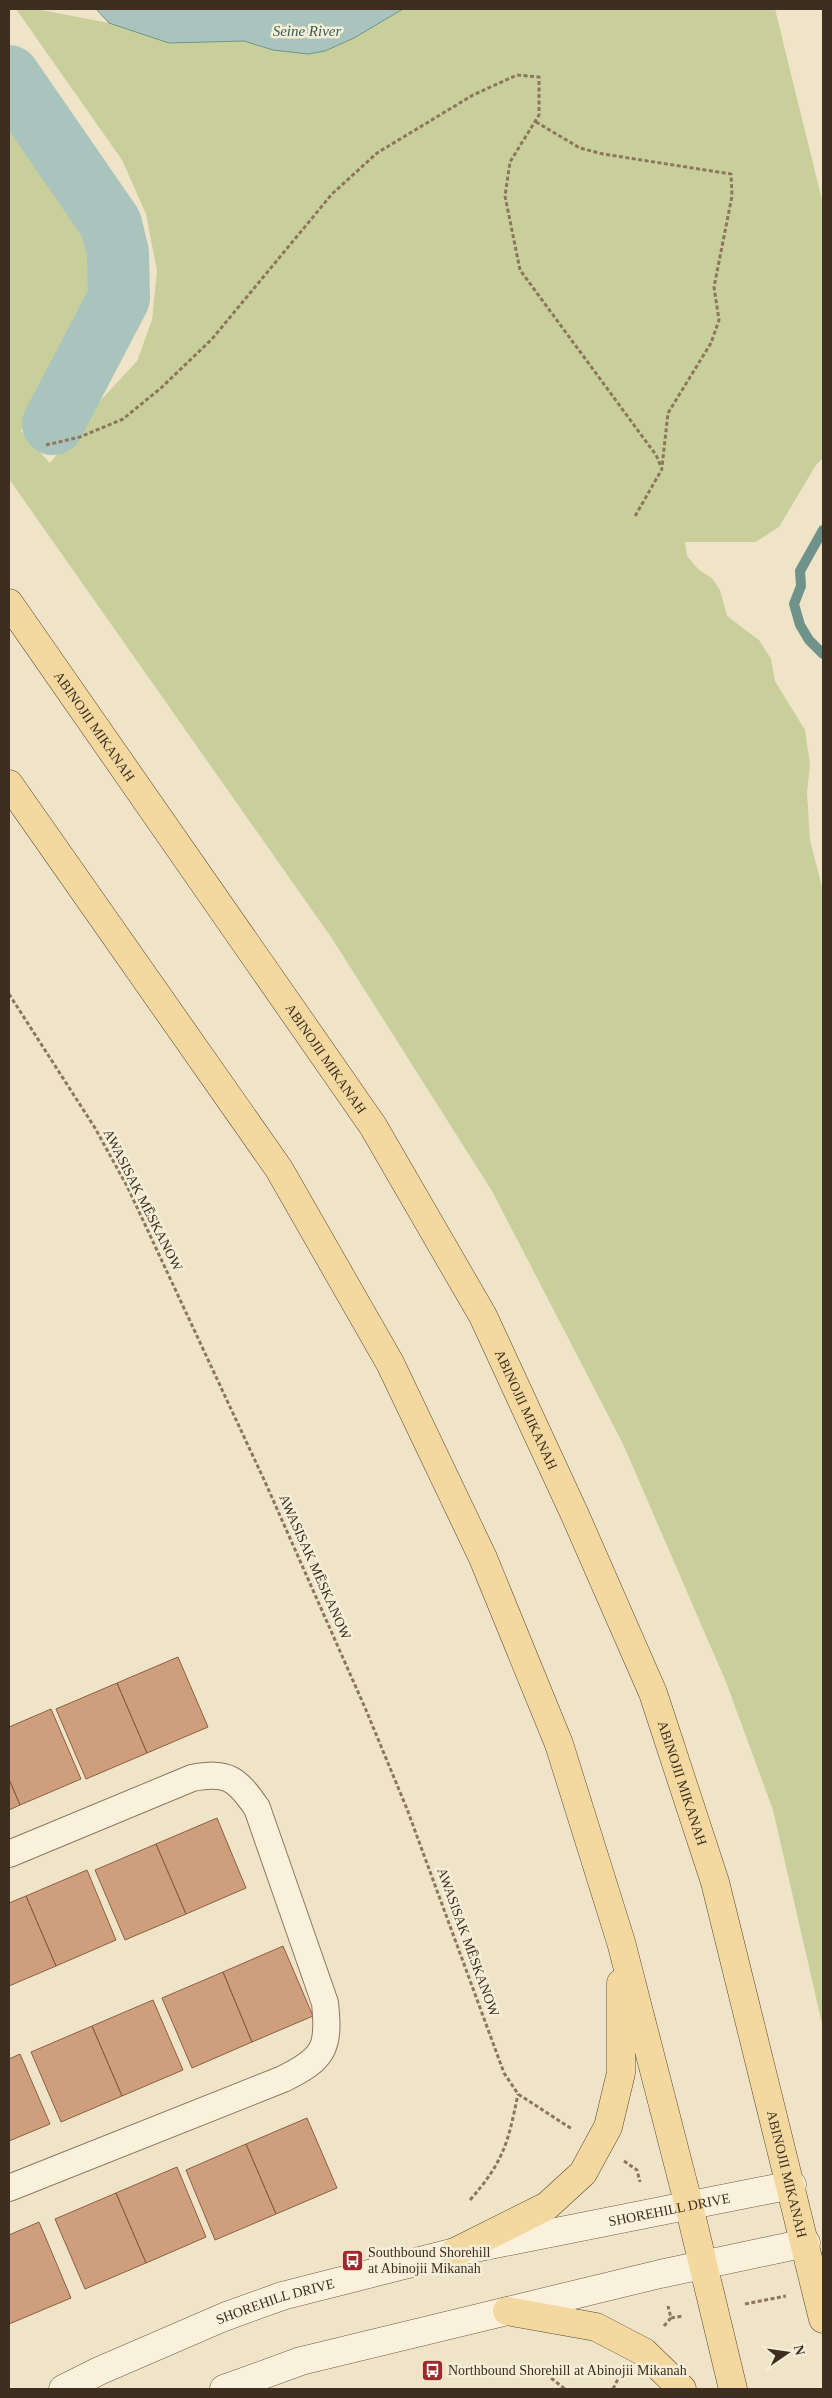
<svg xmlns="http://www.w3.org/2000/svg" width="832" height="2398" font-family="Georgia,serif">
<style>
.green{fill:#c9cf9b}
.water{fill:#a9c4bc;stroke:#6f938a}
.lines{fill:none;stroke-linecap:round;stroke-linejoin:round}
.stream{stroke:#6f938a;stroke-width:10}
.river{stroke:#a9c4bc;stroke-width:62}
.building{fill:#cf9f7d;stroke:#8d5f41}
.street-casing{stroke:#8d765c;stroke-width:28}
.secondary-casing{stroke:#6f573f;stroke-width:29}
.primary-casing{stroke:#5b4430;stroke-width:29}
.path{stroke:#8d765c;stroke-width:3;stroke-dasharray:4 2.5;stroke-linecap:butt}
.street{stroke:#faf1dc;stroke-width:26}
.secondary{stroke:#faf1dc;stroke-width:28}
.primary{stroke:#f3d9a0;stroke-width:28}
.labels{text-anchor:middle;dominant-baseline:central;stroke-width:5;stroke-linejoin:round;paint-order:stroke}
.street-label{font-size:14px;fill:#3d2e20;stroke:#f7eed8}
.poi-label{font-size:14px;fill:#3d2e20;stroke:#f7eed8;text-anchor:start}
.water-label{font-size:15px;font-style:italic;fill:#2f5d5a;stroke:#f7eed8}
</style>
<rect width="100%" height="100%" fill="#f0e4c8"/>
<!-- green -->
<path class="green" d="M16,9H36L109,23L169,43L244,41L273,50L308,54L325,51L354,38L403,9H775L823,204V458L816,465L779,527L756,542H685L687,556L699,570L712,578L720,590L727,616L759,640L771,659L775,681L805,730L810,764L807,793L810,840L823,891V2028L773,1810L726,1682L623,1444L492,1191L333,940L9,479V90L104,226L114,273L112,296L43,422L31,413L21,431L50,463L99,402L137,361L152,320L157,271L146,214L122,160Z"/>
<!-- water -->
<path class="water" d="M96,9H403L354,38L325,51L308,54L273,50L244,41L169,43L109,23Z"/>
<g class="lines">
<!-- stream -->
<path class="stream" d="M823,530L800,571L801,586L794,604L800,625L809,640L823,654"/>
<!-- river -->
<path class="river" d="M9,76L111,224L118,253L119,298L53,424"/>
</g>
<!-- building -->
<path class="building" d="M178,1657L208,1727L147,1753L117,1683Z
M117,1683L147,1753L86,1779L56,1709Z
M51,1709L81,1779L20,1805L9,1779V1727Z
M9,1779L20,1805L9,1810Z
M217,1818L246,1888L186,1914L156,1844Z
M156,1844L186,1914L125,1940L95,1870Z
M87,1870L116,1940L56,1966L26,1896Z
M26,1896L56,1966L9,1986V1903Z
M283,1946L313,2016L252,2042L223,1972Z
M223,1972L252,2042L192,2068L162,1998Z
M153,2000L183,2070L122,2096L92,2026Z
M92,2026L122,2096L61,2122L31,2052Z
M20,2054L50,2124L9,2141V2059Z
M307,2118L337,2188L276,2214L246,2144Z
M246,2144L276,2214L215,2240L186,2170Z
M177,2167L206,2237L146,2263L116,2193Z
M116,2193L146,2263L85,2289L55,2219Z
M39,2222L71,2298L9,2324V2235Z"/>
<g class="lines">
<defs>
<path id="street" d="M9,1854L192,1778C228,1771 237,1779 257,1808L325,2003C330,2048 324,2059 283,2079L9,2188"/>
<g id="secondary">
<path id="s1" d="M63,2389L99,2371L224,2317L282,2296L455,2252L792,2185"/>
<path d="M224,2389L301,2361L660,2274L806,2243"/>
</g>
<g id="primary">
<path id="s2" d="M9,603L373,1126L483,1316L575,1515L653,1693L715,1882L823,2319"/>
<path d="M9,784L279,1169L390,1363L483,1558L559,1744L621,1942L689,2206L733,2389"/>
<path d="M455,2252L547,2206L583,2173L608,2127L621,2073V1983"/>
<path d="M507,2311L596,2327L644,2352L682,2389"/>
</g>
</defs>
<!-- street casing -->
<use href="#street" class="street-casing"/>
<!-- secondary casing -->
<use href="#secondary" class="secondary-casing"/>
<!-- primary casing -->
<use href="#primary" class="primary-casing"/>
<!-- path -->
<path class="path" d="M536,122L580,148L603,154L731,174L732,196L714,287L719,320L711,343L668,413L662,467
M46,445L80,437L123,419L161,388L212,339L332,194L377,153L473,95L517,75L539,77V115L510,162L505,196L520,270L656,455L662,469L634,518
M9,994L95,1128L127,1186L266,1484L366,1710L407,1809L504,2073L518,2094L572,2129
M624,2161L637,2170L640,2182
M470,2200C504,2161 508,2143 518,2094
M745,2304L786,2296
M671,2318L683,2316
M664,2326L671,2318L668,2306
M546,2374L565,2389
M613,2389L620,2375"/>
<!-- street -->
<use href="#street" class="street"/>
<!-- secondary -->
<use href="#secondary" class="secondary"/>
<!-- primary -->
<use href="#primary" class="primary"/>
</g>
<!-- icons -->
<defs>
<symbol id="bus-square" viewBox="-11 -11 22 22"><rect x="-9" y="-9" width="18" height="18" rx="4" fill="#9e2a2b" stroke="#f7eed8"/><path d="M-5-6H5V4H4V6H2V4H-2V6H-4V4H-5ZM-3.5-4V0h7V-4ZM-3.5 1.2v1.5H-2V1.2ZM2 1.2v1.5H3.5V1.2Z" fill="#fff"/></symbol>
</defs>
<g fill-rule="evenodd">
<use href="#bus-square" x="340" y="2248" width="25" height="25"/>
<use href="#bus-square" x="420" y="2358" width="25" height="25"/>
</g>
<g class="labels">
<!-- street labels -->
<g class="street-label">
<text stroke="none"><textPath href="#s2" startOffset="150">ABINOJII MIKANAH</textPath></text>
<text stroke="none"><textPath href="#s2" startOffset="555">ABINOJII MIKANAH</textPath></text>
<text transform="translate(143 1200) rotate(63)">AWASISAK MĒSKANOW</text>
<text stroke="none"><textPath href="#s2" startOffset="960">ABINOJII MIKANAH</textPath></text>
<text transform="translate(315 1567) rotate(66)">AWASISAK MĒSKANOW</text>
<text stroke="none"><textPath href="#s2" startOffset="1365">ABINOJII MIKANAH</textPath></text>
<text transform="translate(468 1942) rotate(70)">AWASISAK MĒSKANOW</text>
<text stroke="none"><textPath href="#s2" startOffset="1770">ABINOJII MIKANAH</textPath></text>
<text stroke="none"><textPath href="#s1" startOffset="635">SHOREHILL DRIVE</textPath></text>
<text stroke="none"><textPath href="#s1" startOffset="230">SHOREHILL DRIVE</textPath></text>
</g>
<!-- poi labels -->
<g class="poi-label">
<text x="368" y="2252">Southbound Shorehill<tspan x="368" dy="16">at Abinojii Mikanah</tspan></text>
<text x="448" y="2370">Northbound Shorehill at Abinojii Mikanah</text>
</g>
<!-- water labels -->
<g class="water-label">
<text x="307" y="31">Seine River</text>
</g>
</g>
<!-- border -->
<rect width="832" height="2398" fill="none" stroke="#3d2e20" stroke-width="20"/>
<!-- north arrow -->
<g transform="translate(787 2353) rotate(77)" stroke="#f7eed8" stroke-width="4" paint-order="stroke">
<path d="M0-4L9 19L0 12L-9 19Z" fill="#3d2e20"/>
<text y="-8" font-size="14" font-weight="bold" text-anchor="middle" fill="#3d2e20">N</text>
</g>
</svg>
